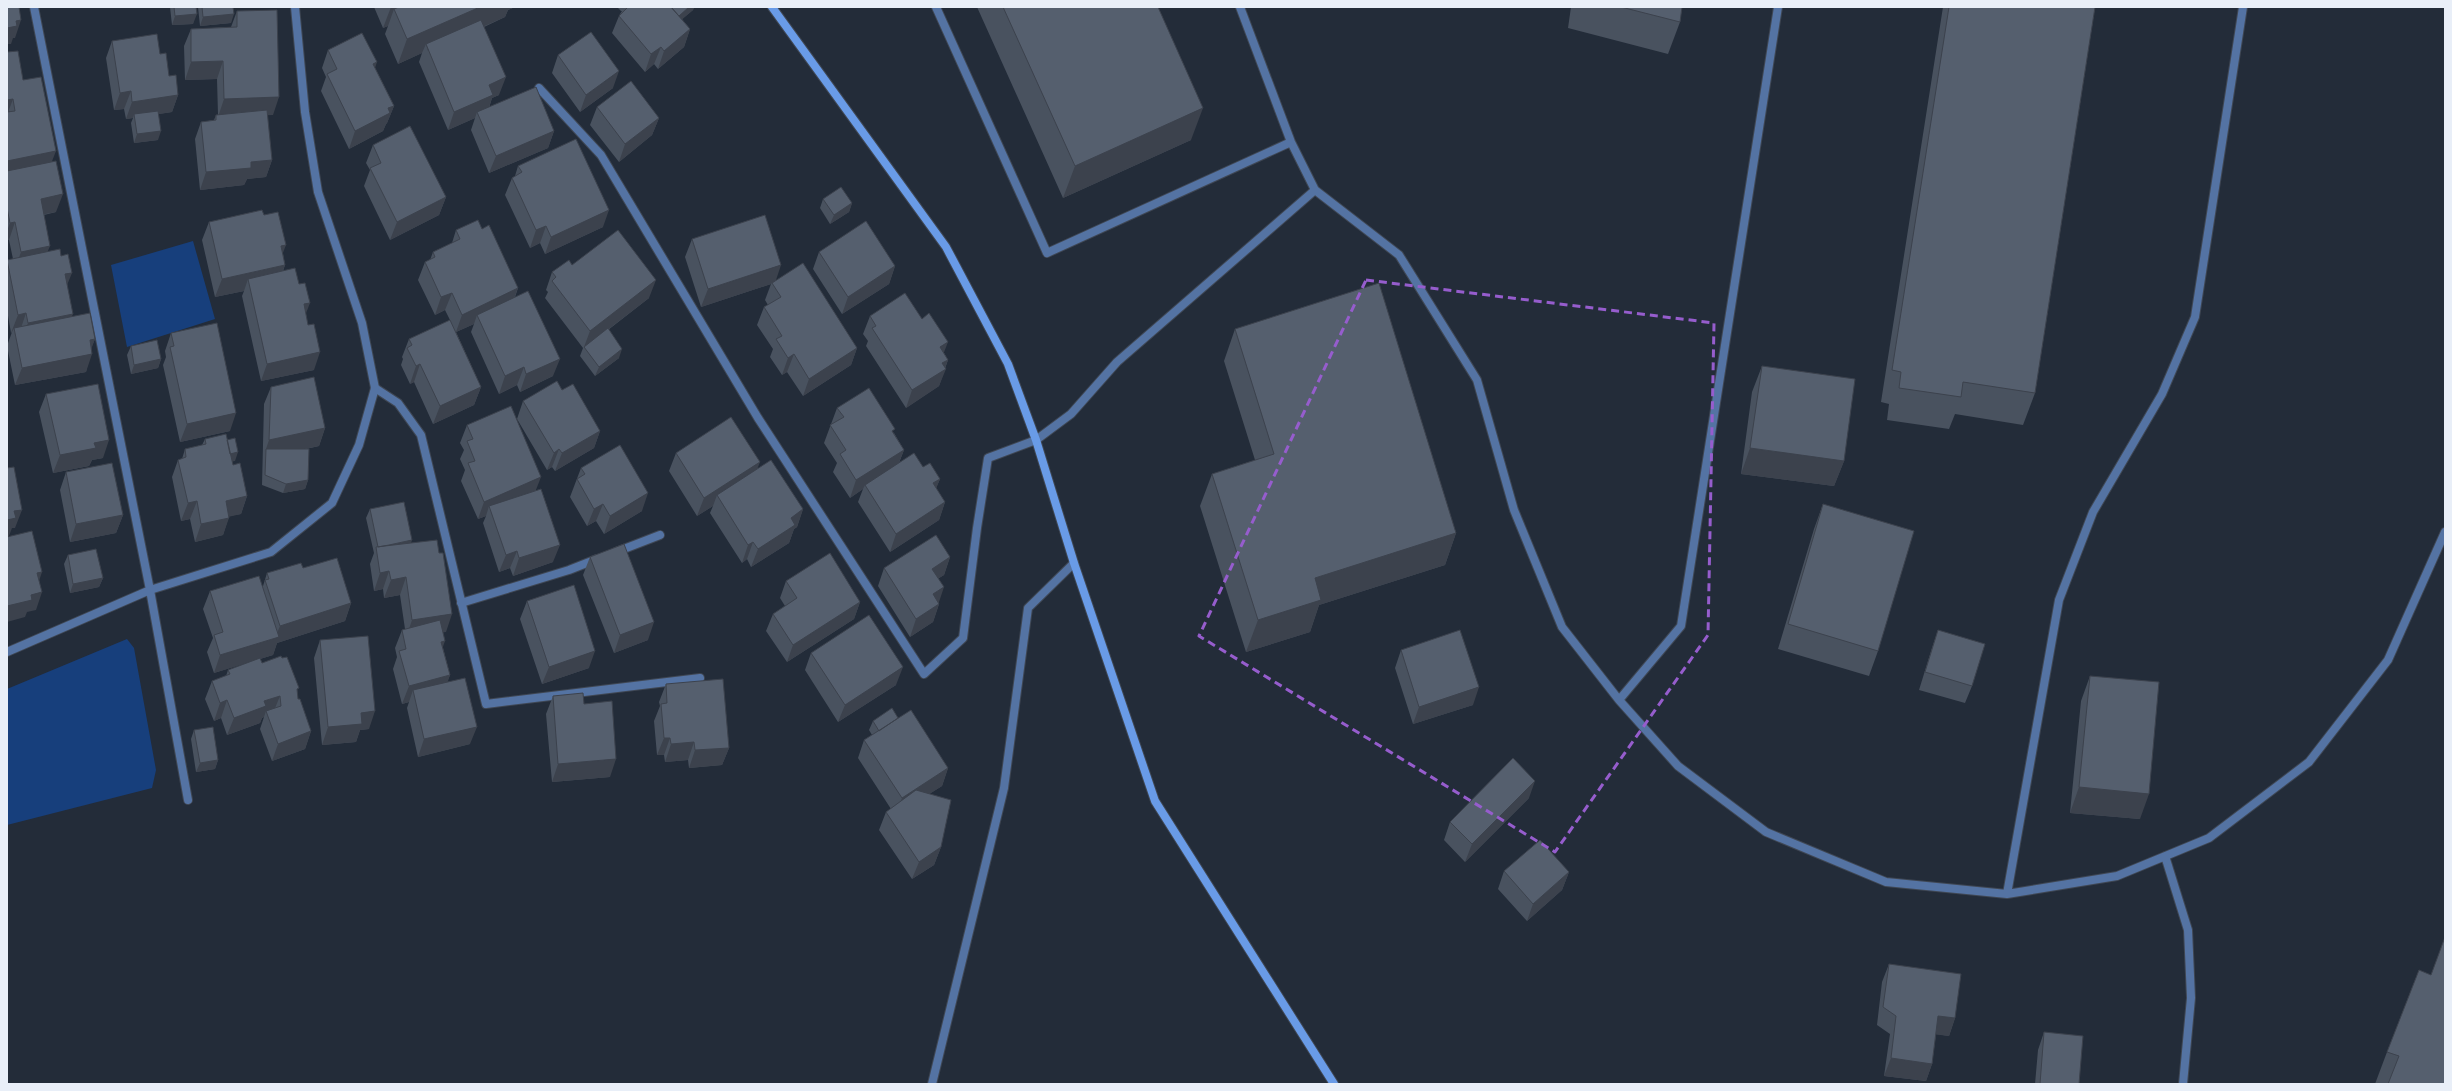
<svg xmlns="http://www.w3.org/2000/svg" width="2452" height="1091" font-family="'Libre Baskerville',serif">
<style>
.green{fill:#173f7c}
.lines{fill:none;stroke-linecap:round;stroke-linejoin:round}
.lane-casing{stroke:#3f4754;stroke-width:10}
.street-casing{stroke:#3f4754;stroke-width:10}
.secondary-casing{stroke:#3f4754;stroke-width:10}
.lane{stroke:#5473a3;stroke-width:8}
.street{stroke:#5473a3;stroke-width:8}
.secondary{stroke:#699be7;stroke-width:8}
.wall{fill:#49525f}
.shaded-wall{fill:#3c424d}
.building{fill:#555f6e;stroke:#3c424d}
.marked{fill:none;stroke:#965dcd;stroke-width:3;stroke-dasharray:8 5;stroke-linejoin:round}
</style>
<rect width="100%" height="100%" fill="#232c39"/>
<!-- green -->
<path class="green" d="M193,241L215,319L127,347L111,265Z
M127,639L134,648L156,770L152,788L7,825V689Z"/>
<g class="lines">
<defs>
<path id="lane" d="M936,7L1047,253L1291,142
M1240,7L1291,142L1315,190L1399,255L1477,380L1514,510L1562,627L1619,700L1678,766L1766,832L1886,882L2007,894L2117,876L2209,838L2309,762L2388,660L2445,532
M375,388L398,403L421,435L486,704L700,678
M1036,440L1071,414L1117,362L1315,190
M616,552L660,535
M461,603L569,570L597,559
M1619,700L1681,626L1778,7
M2165,856L2188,930L2191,998L2183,1084
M2007,894L2059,600L2093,512L2162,394L2195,317L2243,7
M932,1084L1004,788L1028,608L1074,563"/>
<path id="street" d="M34,7L150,590L188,800
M539,88L601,155L758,418L924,674L963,638L977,528L988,458L1036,440
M7,652L150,590L271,552L332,503L359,445L375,388L362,323L318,192L305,112L295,7"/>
<path id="secondary" d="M772,7L946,247L1008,364L1036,440L1074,563L1155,801L1334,1084"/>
</defs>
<!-- lane casing -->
<use href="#lane" class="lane-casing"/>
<!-- street casing -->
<use href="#street" class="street-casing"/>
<!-- secondary casing -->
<use href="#secondary" class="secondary-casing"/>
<!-- lane -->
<use href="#lane" class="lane"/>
<!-- street -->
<use href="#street" class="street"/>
<!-- secondary -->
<use href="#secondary" class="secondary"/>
</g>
<!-- wall -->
<path class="wall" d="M170,7H196L193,24L172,25Z
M198,7H233L231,23L200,26Z
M374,7H515L508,10L505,17L484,27L499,95L492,98L489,108L554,131L548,148L489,173L471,130L475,118L448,130L419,62L422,53L398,64L385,34L388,26L383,28Z
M617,7H694L693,10L682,19L690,29L684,47L658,69L654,64L645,72L612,33L619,16L620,14L622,11H621Z
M977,7H1158L1191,140L1063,198Z
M1571,7H1682L1680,22L1668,54L1568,28Z
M1943,7H2095L2035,393L2023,425L1955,414L1949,429L1887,420L1889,404L1881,402Z
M237,11L273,115H267L272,160L266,177L247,179L244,185L200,190L195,139L201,122L214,120L216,115H218L217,79L185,80L184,46L191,29L231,27Z
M112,41L160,54L169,76L178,95L172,112L158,114V140L134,143L131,123L133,118L126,119L124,109L114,110L106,58Z
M328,50L375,68L394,106L387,123L386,124L383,131L349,149L321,91L326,77L322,68Z
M7,52L23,80L52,162L56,212L44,215L47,252L61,256L67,285L72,317L95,339L91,348L86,372L15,385L7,346L12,332L11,333L7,310V260L13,259L9,240H7Z
M558,55L613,88L580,112L552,73Z
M597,107L659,118L652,135L619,162L590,125Z
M373,145L446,197L439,215L390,240L364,186L370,170L366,163Z
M518,166L603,227L545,254L540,243L530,248L505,195L512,178L515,176Z
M823,199L852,203L849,212L830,224L820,208Z
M264,215L283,254L285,265L283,271L306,315L314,370L261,381L242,296L244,291L215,297L202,240L209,222Z
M482,229L518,288L515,297L553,376L520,392L517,385L499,394L471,332L474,324L456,332L481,387L474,405L433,424L414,382L410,384L401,365L403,359L402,357L409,339L450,320L445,310L435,315L418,280L425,262L430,260L433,252L452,243L456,230Z
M692,239L776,280L857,348L851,365L803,396L787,372L782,375L770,357L773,349L757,325L764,307L768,305L765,300L771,284L701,307L685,257Z
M819,252L895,266L889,284L842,314L813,269Z
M572,265L649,298L608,330L619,358L595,376L580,356L583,348L545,298L548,292L546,290L552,272Z
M870,316L944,353L948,360L939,386L906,408L866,346L868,341L863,334Z
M1235,329L1456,533L1445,565L1319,605L1310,632L1246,652L1200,506L1212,474L1255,460L1224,361Z
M171,333L230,431L180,442L163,365L166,357L165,351Z
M131,346L161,359L158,368L131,374L127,355Z
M1762,366L1844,461L1834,486L1741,474L1752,392Z
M271,387L325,428L319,446L306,449L308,480L305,489L283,493L262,485L264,404Z
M562,390L600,431L594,448L555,471L552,467L547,470L517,419L523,401Z
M46,394L103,458L92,460L89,466L53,473L39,412Z
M837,408L894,433L904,450L899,463L923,467L940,479L936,488L945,502L939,520L890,552L858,502L863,489L850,498L833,472L837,463L824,443Z
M467,425L536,490L553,562L513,576L510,568L499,572L483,523L486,516L478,519L461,481L465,470L460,459L464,450L460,443Z
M205,439L227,440L235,461H232L233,465L247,496L241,514L229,516L223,535L195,542L190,519L181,521L172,477L178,460L182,459L185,449L202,445Z
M676,453L758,468L803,509L797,527L794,529L789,543L751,567L747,559L742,563L710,513L713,506L697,516L669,471Z
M581,468L642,511L604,534L596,521L587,526L570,497Z
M66,472L123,515L116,533L70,542L60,490Z
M1823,504L1878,651L1869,676L1778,649L1814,529Z
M370,509L411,543L446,632H443V648L450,675L447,682L470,744L418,757L407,708L409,702L402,704L393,669L397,657L395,648L402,630L405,629L400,595L384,598L383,589L374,591L370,564L374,553L366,518Z
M68,555L103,578L99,587L70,593L64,564Z
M590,557L648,640L614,653L583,575Z
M950,557L944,575L939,578V604L933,622L910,637L878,586L884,568Z
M303,568L351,603L345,621L277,643L273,655L260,659L262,663L297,693L298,699L311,731L305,749L272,761L260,729L264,717L262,718L260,723L227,735L221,718L214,721L205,699L212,681L226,676L228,670L249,662L214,673L207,652L213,638L203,609L210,591L263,586L267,573Z
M786,581L860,602L854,619L787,662L766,631L773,614L785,606L780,598Z
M527,601L589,668L542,684L520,619Z
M1938,630L1972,686L1965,703L1919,690L1932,648Z
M320,640L369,729L360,730L356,742L322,745L314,658Z
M1401,650L1473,705L1413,724L1395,668Z
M811,653L896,685L838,722L805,670Z
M2090,676L2140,819L2070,813L2081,701Z
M666,684L729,748L722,765L689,768L688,760L665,762L664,755H657L654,721L660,706L659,702Z
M553,696L584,704L610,777L552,782L546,714Z
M898,718L948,768L942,786L929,794L941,847L934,865L912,879L879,830L886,812L891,809L858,758L864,740L872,735L869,730L873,721Z
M194,730L218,760L215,769L196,772L191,739Z
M1529,798L1465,862L1444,840L1450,822Z
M1504,871L1569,872L1562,890L1527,921L1498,889Z
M1889,964L1955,1018L1949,1036L1936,1034L1932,1064L1926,1081L1884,1076L1890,1034L1877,1025L1882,982Z
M2419,970L2445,1084H2375L2387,1052Z
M2044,1032L2079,1084H2035L2038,1050Z"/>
<!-- shaded-wall -->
<path class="shaded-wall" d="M391,7H406L394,9L388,26L383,28Z
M480,7H515L508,10L505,17L428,51L426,44L422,53L398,64L407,39Z
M689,7H694L693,10L672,28L675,19Z
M197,14L193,24L172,25L175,16Z
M234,14L231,23L200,26L203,17Z
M21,20L15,38H13L11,44H7V28L16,21Z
M690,29L684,47L658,69L664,51Z
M661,47L654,64L645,72L651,54Z
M223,61L217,79L185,80L191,62Z
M377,62L371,80L373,64Z
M619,71L613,88L580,112L586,95Z
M506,77L499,95L492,98L487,113L477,112L475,118L448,130L454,112L489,85Z
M131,91L124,109L114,110L120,93Z
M178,95L172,112L135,118L134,114L133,118L126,119L132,102Z
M279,97L273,115L218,117L224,99Z
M13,99L7,115V100Z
M394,106L387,123L386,124L383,131L349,149L355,131L388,108Z
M1203,108L1191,140L1063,198L1075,166Z
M659,118L652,135L619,162L625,144Z
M161,131L158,140L134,143L137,134Z
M554,131L548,148L489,173L496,156Z
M56,151L49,169L7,177V161Z
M272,160L266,177L247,179L244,185L200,190L206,172L251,162Z
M63,194L56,212L35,216L41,199Z
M446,197L439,215L390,240L397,222Z
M852,203L849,212L830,224L834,215Z
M609,210L603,227L545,254L551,237Z
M15,222L9,240H7V231L10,223Z
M546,226L540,243L530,248L536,230Z
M286,245L279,263L281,246Z
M50,246L43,263L15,269L21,252Z
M285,265L278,283L248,279L244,291L215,297L222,279Z
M781,265L775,283H772L771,284L701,307L708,289Z
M895,266L889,284L842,314L848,297Z
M72,273L65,290V274Z
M656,280L649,298L584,348V347L590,331Z
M518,288L511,306L477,315L474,324L456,332L462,315Z
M452,293L445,310L435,315L441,297Z
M310,303L303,321L304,304Z
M26,313L20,331L14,328L12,332L11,333L18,315Z
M73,314L66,332L21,341L28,323Z
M95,339L89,355L92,354L86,372L15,385L22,368L90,340Z
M948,342L941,360L940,347Z
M857,348L851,365L803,396L809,379Z
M622,349L619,358L595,376L599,367Z
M320,352L314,370L261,381L267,364Z
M794,354L787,372L782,375L788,358Z
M161,359L158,368L131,374L134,365Z
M560,359L553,376L520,392L526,374Z
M948,360L944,370L946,369L939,386L906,408L912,390L942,363Z
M420,364L414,382L410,384L416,366Z
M524,367L517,385L499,394L505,376Z
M481,387L474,405L433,424L440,406Z
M236,413L230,431L180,442L187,424Z
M325,428L319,446L266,457V449L269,440Z
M600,431L594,448L555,471L562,453Z
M109,440L103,458L92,460L89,466L53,473L60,455L94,443Z
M1750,448L1844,461L1834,486L1741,474Z
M559,449L552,467L547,470L554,453Z
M904,450L897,467L865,485L863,489L850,498L856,480Z
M238,452L235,461L224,463L228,454Z
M760,462L753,480L717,495L713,506L697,516L704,498Z
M541,477L534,495L489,506L486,516L478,519L484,502Z
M940,479L933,496V483Z
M308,480L305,489L283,493L286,484Z
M648,493L642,511L604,534L610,516Z
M247,496L241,514L219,519L226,501Z
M197,501L190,519L181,521L188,503Z
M945,502L939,520L890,552L896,534Z
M603,504L596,521L587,526L594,509Z
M803,509L797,527L794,529L789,543L751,567L758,549L791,518Z
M22,510L15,528H12L9,536H7V520L14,511Z
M123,515L116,533L70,542L76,524Z
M229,518L223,535L195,542L201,524Z
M1456,533L1445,565L1319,605L1310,632L1246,652L1258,620L1315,578Z
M412,540L409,549L378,548Z
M753,542L747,559L742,563L748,545Z
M560,545L553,562L513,576L519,558Z
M517,551L510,568L499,572L506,555Z
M950,557L944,575L926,586L932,569Z
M389,571L383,589L374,591L380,573Z
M42,572L36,590L37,573Z
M406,577L400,595L384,598L391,580Z
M103,578L99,587L70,593L73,584Z
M944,587L938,605L933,594Z
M42,592L36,610L27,612L25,617L7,622V606L31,595Z
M860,602L854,619L787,662L793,645Z
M351,603L345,621L277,643L273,655L214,673L220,655L275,638L280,626Z
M939,604L933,622L910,637L916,619Z
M452,614L446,632L406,638L412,620Z
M654,622L648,640L614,653L620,635Z
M445,641L439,658L441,642Z
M595,651L589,668L542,684L549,667Z
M903,667L896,685L838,722L845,705Z
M450,675L444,693L413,690L409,702L402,704L409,686Z
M1479,687L1473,705L1413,724L1419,707Z
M280,696L273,713L266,711L264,717L262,718L260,723L227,735L234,718L264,701Z
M227,700L221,718L214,721L220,703Z
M375,711L369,729L360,730L356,742L322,745L328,727L361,713Z
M477,727L470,744L418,757L424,739Z
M311,731L305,749L272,761L278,744Z
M664,738H670L664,755H657Z
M694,742L688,760L665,762L671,744Z
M729,748L722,765L689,768L695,750Z
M616,759L610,777L552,782L558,764Z
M218,760L215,769L196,772L200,763Z
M948,768L942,786L895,816L902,798Z
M1535,781L1529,798L1465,862L1472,844Z
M2079,787L2149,794L2140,819L2070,813Z
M941,847L934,865L912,879L919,862Z
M1569,872L1562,890L1527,921L1533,904Z
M1938,1016L1955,1018L1949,1036L1932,1034Z
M1891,1058L1932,1064L1926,1081L1884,1076Z"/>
<!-- building -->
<path class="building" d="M7,7H19L21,20L16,21L17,26L7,28Z
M174,7H196L197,14L175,16Z
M202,7H233L234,14L203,17Z
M399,7H480L407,39L394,9Z
M626,7H671L690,29L664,51L661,47L651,54L619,16L627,8Z
M671,7H689L679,16Z
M1003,7H1158L1203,108L1075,166Z
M1621,7H1682L1680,22Z
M1949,7H2095L2035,393L1963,382L1961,397L1899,388L1901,372L1892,370Z
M277,10L279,97L224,99L223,61L191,62V29L237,27V11Z
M481,20L506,77L489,85L493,95L454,112L426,44Z
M591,32L619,71L586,95L558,55Z
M362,33L377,62L373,64L394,106L388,108L390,113L355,131L327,74L337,69L328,50Z
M157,34L160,54L166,53L169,76L176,75L178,95L132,102L131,91L120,93L112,41Z
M18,51L23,80L41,77L56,151L7,161V112L15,111L13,99L7,100V52Z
M631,81L659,118L625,144L597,107Z
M536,87L554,131L496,156L477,112Z
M267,110L272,160L251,162V168L206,172L201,122L216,120V115Z
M158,111L161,131L137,134L134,114Z
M410,126L446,197L397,222L370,168L381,163L373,145Z
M576,139L609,210L551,237L546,226L536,230L512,178L522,172L518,166Z
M56,161L63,194L41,199L50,246L21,252L15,222L10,223L7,208V171Z
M841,187L852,203L834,215L823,199Z
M262,210L264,215L278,212L286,245L281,246L285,265L222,279L209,222Z
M765,215L781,265L708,289L692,239Z
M478,220L482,229L489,225L518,288L462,315L452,293L441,297L425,262L435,257L433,252L460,239L456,230Z
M866,221L895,266L848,297L819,252Z
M618,230L656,280L590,331L552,281L556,277L552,272L569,260L572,265Z
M60,249L61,256L68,254L72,273L65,274L73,314L28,323L26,313L18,315L7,260Z
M803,263L857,348L809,379L794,354L788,358L776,339L782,336L764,307L781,297L772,283Z
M295,268L299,284L305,283L310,303L304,304L308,325L314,324L320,352L267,364L248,279Z
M1379,283L1456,533L1315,578L1321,600L1258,620L1212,474L1274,454L1235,329Z
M528,291L560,359L526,374L524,367L505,376L477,315Z
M905,293L922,319L929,313L948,342L940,347L948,360L942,363L946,369L912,390L872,328L876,326L870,316Z
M90,313L95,339L90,340L92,354L22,368L14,328Z
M450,320L481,387L440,406L420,364L416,366L407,348L412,345L409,339Z
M217,323L236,413L187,424L170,347L174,346L171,333Z
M608,328L622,349L599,367L584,347Z
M157,340L161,359L134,365L131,346Z
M1762,366L1855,379L1844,461L1750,448Z
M314,377L325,428L269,440L271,387Z
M557,381L562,390L573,384L600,431L562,453L559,449L554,453L523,401Z
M98,384L109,440L94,443L96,448L60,455L46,394Z
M869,388L895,429L892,431L904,450L856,480L840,454L846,450L830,425L844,417L837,408Z
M511,406L541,477L484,502L468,463L475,461L467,441L473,439L467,425Z
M731,417L760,462L704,498L676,453Z
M226,434L233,465L240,463L247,496L226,501L229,518L201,524L197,501L188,503L178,460L186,457L185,449L206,444L205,439Z
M235,438L238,452L230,454L227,440Z
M620,445L648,493L610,516L603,504L594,509L577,479L585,474L581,468Z
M266,449H309L308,480L286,484L265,475Z
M914,453L923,467L930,463L940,479L933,483L945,502L896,534L865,485Z
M771,460L803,509L791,518L795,525L758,549L753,542L748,545L717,495Z
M112,463L123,515L76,524L66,472Z
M14,467L22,510L14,511L16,518L7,520V468Z
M541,489L560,545L519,558L517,551L506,555L489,506Z
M404,502L412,540L389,545L378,547L370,509Z
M1823,504L1914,531L1878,651L1788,624Z
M32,531L42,572L37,573L42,592L31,595L32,600L7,606V537Z
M936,535L950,557L932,569L944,587L933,594L939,604L916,619L884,568Z
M437,540L439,553H443L452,614L412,620L406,577L391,580L389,571L380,573L376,547Z
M624,544L654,622L620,635L590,557Z
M96,549L103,578L73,584L68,555Z
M830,553L860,602L793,645L773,614L797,598L786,581Z
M337,558L351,603L280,626L265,580L269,579L267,573L301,563L303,568Z
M259,576L279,637L220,655L214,635L223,632L210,591Z
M574,585L595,651L549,667L527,601Z
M869,615L903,667L845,705L811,653Z
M440,620L445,641L441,642L450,675L409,686L399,651L406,649L402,630Z
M1460,630L1479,687L1419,707L1401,650Z
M1938,630L1985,644L1972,686L1925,672Z
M368,636L375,711L361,713L362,724L328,727L320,640Z
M281,656L282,658L287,657L299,688L297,689L298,699H300L311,731L278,744L266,711L281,706L280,696L264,701L266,706L234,718L227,700L220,703L212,681L230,674L228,670L260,658L262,663Z
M2090,676L2159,682L2149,794L2079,787Z
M465,678L477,727L424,739L413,690Z
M723,679L729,748L695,750L694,742L671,744L670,738H664L661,704L667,703L666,684Z
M583,693L584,704L612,701L616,759L558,764L553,696Z
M892,708L898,718L879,731L873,721Z
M911,710L948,768L902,798L864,740Z
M213,727L218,760L200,763L194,730Z
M1513,758L1535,781L1472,844L1450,822Z
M916,790L951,800L941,847L919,862L886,812Z
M1540,840L1569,872L1533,904L1504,871Z
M2445,937V1084H2388L2399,1056L2387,1052L2419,970L2431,975Z
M1889,964L1961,974L1955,1018L1938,1016L1932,1064L1891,1058L1896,1016L1883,1007Z
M2044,1032L2083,1036L2079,1084H2040Z"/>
<!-- marked area -->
<path class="marked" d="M1366,280L1714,323L1708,635L1555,852L1199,636Z"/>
<!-- border -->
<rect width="2452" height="1091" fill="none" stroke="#e9eff8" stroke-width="16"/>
</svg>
